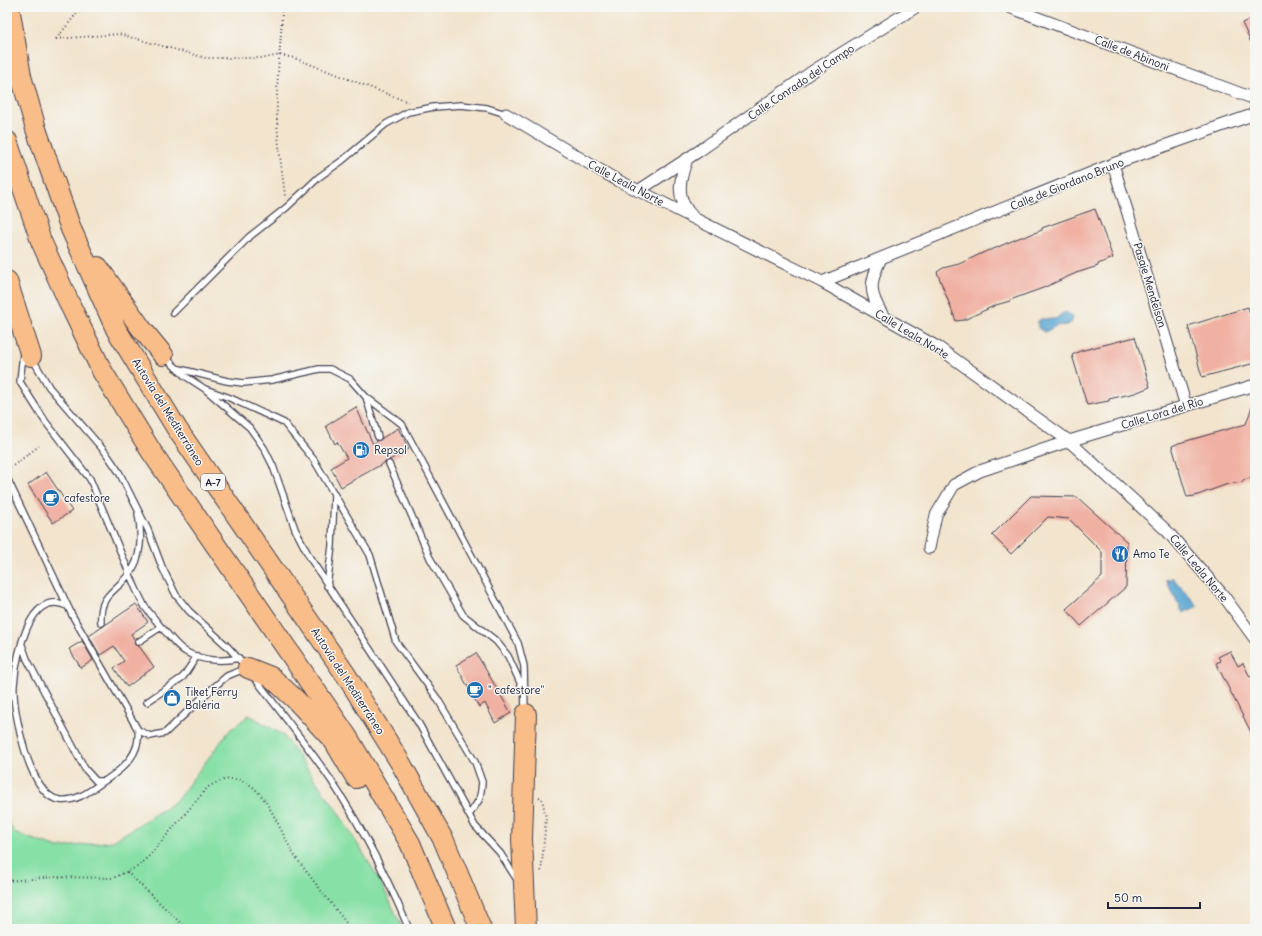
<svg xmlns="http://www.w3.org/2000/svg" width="1262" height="936" font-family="Delius,sans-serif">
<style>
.green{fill:#87e0a6;stroke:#548170}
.water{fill:#58a5d1;stroke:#3d6486}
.building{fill:#f0b1a3}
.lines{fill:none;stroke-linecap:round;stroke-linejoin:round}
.service-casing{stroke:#413f51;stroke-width:8}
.minor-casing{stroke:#413f51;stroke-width:13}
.motorway-casing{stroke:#413f51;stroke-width:22}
.path{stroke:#413f51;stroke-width:2;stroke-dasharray:1 3;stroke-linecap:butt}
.service{stroke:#fff;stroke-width:5.5}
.minor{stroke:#fff;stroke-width:11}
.motorway{stroke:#f8bd89;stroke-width:20}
.labels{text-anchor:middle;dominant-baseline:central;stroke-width:3;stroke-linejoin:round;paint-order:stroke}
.shield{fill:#f6f6f2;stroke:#626272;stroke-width:1}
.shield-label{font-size:10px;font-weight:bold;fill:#22223b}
.street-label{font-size:11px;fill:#22223b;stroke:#f6f6f2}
.poi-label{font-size:11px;fill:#22223b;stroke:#f6f6f2;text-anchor:start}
</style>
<rect width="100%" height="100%" fill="#f6f6f2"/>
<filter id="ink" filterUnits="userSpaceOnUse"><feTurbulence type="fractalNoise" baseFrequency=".025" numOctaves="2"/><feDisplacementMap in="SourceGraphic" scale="8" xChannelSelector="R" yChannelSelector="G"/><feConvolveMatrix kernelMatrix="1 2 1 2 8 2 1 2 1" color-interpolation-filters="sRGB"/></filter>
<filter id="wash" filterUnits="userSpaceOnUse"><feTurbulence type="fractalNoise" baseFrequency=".012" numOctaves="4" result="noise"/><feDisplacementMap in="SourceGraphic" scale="16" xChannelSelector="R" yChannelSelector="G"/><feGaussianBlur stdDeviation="0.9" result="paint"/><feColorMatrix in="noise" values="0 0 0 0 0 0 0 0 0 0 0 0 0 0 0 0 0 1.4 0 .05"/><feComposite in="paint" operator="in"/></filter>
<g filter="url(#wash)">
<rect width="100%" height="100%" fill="#f2e4cd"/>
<!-- green -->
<path class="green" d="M249,715L283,735L336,809L379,879L403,929H7V820L15,833L58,848L113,841L176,801L229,731Z"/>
<!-- water -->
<path class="water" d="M1065,312L1071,315C1076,327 1064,325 1056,326C1052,328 1048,331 1044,332L1038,328V321L1041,319H1055Z
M1172,577L1198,606L1183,613L1166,580L1168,579L1169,582Z"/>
<g id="blocks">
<!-- building -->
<path class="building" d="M1255,17V51L1242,23Z
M1095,209L1113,258L1098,264V266L1076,273L1043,288L1010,300V301L996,305L964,320L956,321L937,272L943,268L959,264L989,250H991L1021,237H1024L1042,230V228Z
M1248,307L1255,329V363L1202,377L1188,326Z
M1135,337L1150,387L1135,393L1109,399V401L1087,405L1072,355L1080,351Z
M1253,404H1255V477L1243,480V482L1228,484L1195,496L1187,497L1172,446L1179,443L1246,424Z
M356,407L373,444L398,428L409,449L341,487L331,468L347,458L337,442L335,444L326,426Z
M46,472L72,511L53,523L28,485Z
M1031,496L1077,497L1127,542L1126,587L1081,626L1066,609L1102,577V552L1069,519L1048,517L1011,554L992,535Z
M136,604L148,622L131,634L135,640V645L139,646L154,667L127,687L114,668L124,661L114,646L100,655L89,636Z
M82,641L93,660L81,668L69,649Z
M1230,651L1238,666L1243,663L1250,677L1255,675V740L1216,663L1221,661L1218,657Z
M476,653L511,713L495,723L485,703L479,707L456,665Z"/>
</g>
</g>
<g filter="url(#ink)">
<use href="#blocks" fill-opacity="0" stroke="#413f51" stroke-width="1"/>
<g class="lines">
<defs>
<path id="service" d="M173,313L249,237L287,207L319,177L343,160L386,124L408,112L434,107L461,105L487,108L506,114
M23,353L20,382L45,421L90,479L136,589L145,607L161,627
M165,357L185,376L205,389L230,398L284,423L314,460L370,555L396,642L437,698L475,762L482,782L481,791L479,800L469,815
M32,358L49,387L106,453L119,472L148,530L162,567L176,595L189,611L228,647L245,666
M176,368L227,381L243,383L272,380L319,369H330L350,379L366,397L402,424L518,643L524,666L525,711
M205,389L250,428L264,448L273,466L295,529L310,558L419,724L475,826L500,853L516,878
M366,397L378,437
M389,464L430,558L463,615L496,641L508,656L524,691
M7,478L72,615L138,730L150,736L165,733L207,693L227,676L244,669
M327,586L332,546L334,496
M67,606C28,587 16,660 14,685C12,710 30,798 60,800C78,802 92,789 106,780C124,768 141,753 138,730
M101,623C99,594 114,594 129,574C142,559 142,533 138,514
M138,642L161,627C169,635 177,647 186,652C202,661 222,662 239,658
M22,645L27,659L85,769L96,781H104
M254,677C276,706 298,734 319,763C355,813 385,872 409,929
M147,702L183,677L197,656"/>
<path id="minor" d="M1009,7L1255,99
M506,114L615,179L822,282L939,348L1069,441L1167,531L1223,595L1255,639
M687,159C679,181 675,199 693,217
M1113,164L1186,406
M638,191L699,151L813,71L916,7
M881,258C870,282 868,291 882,314
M822,282L1113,164L1255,114
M929,548L936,515L954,485L980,471L1069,441L1255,385"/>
<path id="motorway" d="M9,7L21,76L36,129L71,229L116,329L177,429L346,675L400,762L444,841L481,929
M7,141L41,241L71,307L102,371L151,451L348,738L410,843L446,929
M98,267L141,328L163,355
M7,281L31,356
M248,668L271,677L296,700L334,741L356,778
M526,714L522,839L526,929"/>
</defs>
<!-- service casing -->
<use href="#service" class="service-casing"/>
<!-- minor casing -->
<use href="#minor" class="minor-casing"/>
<!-- motorway casing -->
<use href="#motorway" class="motorway-casing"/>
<!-- path -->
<path class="path" d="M282,7C282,38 277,68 277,99C276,131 281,163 285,196
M56,39L119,34L206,58H265L280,55L294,58L408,102
M56,39L82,7
M10,468L39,446
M539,797L542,798L546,818L541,874
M127,872L187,929
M7,881L55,877L113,878L137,867L149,856L208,787C220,780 232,776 245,782C269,793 282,838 297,859C315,883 333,906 351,929"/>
<!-- service -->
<use href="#service" class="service"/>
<!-- minor -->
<use href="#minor" class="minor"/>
<!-- motorway -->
<use href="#motorway" class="motorway"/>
</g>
</g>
<!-- icons -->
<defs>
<symbol id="fuel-disc" viewBox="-11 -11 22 22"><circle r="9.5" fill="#1f6fb2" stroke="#f6f6f2"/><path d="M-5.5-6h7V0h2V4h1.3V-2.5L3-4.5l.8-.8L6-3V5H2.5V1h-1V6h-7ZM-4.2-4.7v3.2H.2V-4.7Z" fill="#fff"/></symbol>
<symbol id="cafe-disc" viewBox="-11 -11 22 22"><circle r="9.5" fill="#1f6fb2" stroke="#f6f6f2"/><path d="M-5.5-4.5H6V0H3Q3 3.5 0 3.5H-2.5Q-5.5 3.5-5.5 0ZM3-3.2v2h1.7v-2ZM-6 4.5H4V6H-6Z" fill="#fff"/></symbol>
<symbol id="restaurant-disc" viewBox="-11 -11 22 22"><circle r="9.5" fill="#1f6fb2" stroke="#f6f6f2"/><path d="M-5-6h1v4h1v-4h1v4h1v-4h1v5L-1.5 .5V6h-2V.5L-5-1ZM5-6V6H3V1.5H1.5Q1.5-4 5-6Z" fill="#fff"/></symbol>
<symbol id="shop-disc" viewBox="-11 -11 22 22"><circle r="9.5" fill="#1f6fb2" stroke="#f6f6f2"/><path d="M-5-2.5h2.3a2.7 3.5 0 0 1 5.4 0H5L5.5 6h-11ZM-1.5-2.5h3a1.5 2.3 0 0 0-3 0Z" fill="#fff"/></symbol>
</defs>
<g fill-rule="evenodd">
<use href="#fuel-disc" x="351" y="440" width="20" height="20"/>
<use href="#cafe-disc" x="41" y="488" width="20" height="20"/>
<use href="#restaurant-disc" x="1110" y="544" width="20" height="20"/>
<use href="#cafe-disc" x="465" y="680" width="20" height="20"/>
<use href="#shop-disc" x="162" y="688" width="20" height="20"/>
</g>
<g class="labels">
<!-- shield labels -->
<rect class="shield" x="201" y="474" width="24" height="16" rx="3"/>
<g class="shield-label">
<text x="213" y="482">A-7</text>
</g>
<!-- street labels -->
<g class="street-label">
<text transform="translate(1132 53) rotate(21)">Calle de Abinoni</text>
<text transform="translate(801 82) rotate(-34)">Calle Conrado del Campo</text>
<text transform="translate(626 183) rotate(28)">Calle Leala Norte</text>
<text transform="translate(1067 184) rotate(-22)">Calle de Giordano Bruno</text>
<text transform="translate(1150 285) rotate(73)">Pasaje Mendelson</text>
<text transform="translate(912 334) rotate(31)">Calle Leala Norte</text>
<text transform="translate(168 412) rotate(58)">Autovía del Mediterráneo</text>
<text transform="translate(1162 413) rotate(-17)">Calle Lora del Río</text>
<text transform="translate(1199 568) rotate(50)">Calle Leala Norte</text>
<text transform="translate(348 681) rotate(57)">Autovía del Mediterráneo</text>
</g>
<!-- poi labels -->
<g class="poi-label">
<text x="374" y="450">Repsol</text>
<text x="64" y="498">cafestore</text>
<text x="1133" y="554">Amo Te</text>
<text x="488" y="690">" cafestore"</text>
<text x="185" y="692">Tiket Ferry<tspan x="185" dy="13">Baléria</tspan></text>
</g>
</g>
<!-- margin -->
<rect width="1262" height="936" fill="none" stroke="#f6f6f2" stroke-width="24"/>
<!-- scale -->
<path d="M1108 902v6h92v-6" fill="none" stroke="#22223b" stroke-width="2"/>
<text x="1114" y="902" font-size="12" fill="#22223b" stroke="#f6f6f2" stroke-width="3" paint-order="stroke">50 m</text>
</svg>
